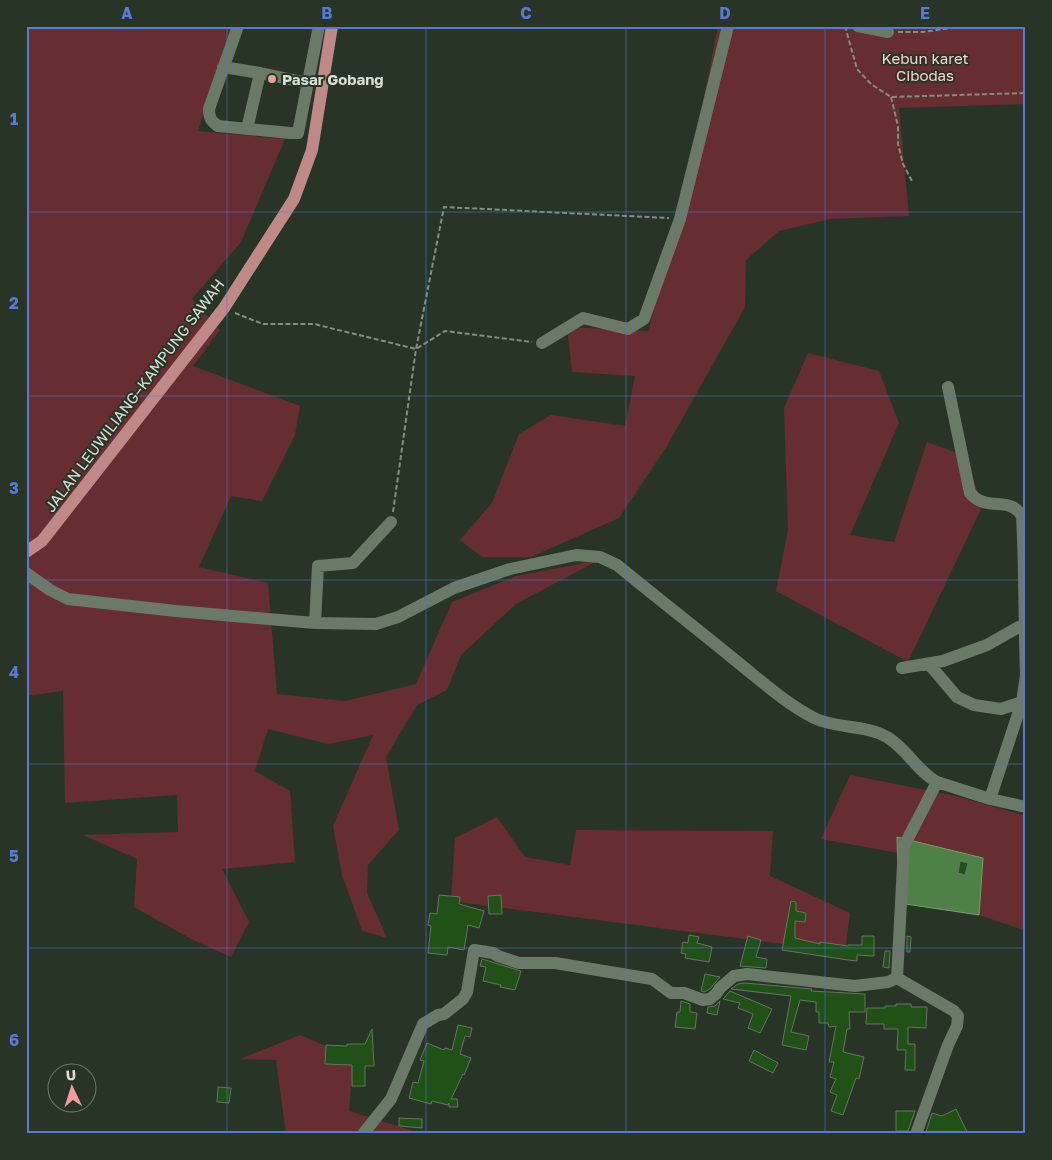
<svg xmlns="http://www.w3.org/2000/svg" width="1052" height="1160" font-family="'Golos Text',sans-serif">
<style>
.green{fill:#662d32}
.water{fill:#4e8146;stroke:#779e71}
.building{fill:#205218;stroke:#667463}
.lines{fill:none;stroke-linecap:round;stroke-linejoin:round}
.path{stroke:#838e81;stroke-width:2;stroke-dasharray:5 2.5;stroke-linecap:butt}
.minor{stroke:#6b7968;stroke-width:12}
.major{stroke:#be8986;stroke-width:12}
.grid{fill:none;stroke:#557ad7;stroke-width:1;stroke-opacity:0.55}
.poi-dot{fill:#f49aa0;stroke:#283526;stroke-width:2}
.labels{text-anchor:middle;dominant-baseline:central;stroke-width:4;stroke-linejoin:round;paint-order:stroke}
.park-label{font-size:15px;fill:#ffd0d1;stroke:#283526}
.poi-label{font-size:15px;font-weight:bold;fill:#d7e0d6;stroke:#283526;text-anchor:start}
.street-label{font-size:15px;fill:#d7e0d6;stroke:#283526}
.neatline{fill:none;stroke:#557ad7;stroke-width:2}
.grid-label{font-size:16px;text-anchor:middle;font-weight:bold;fill:#557ad7}
</style>
<rect width="100%" height="100%" fill="#283526"/>
<!-- green -->
<path class="green" d="M26,26H231L198,131L285,139L241,242L192,299L220,330L193,366L300,406L295,435L262,501L231,496L199,567L268,583L277,694L345,701L416,684L452,602L516,576L599,560L516,604L461,655L447,690L417,705L386,757L399,830L368,865L367,893L387,938L362,931L342,875L333,826L373,735L328,744L268,729L255,771L290,791L295,862L222,869L249,922L231,957L193,940L134,907L137,859L83,835L178,832L177,795L65,803L63,691L26,696Z
M718,26H1026V104L899,108L909,216L830,219L779,231L746,260L745,307L667,446L619,518L531,557H482L460,540L492,503L519,434L551,415L625,426L635,376L572,372L567,327L648,331L678,229Z
M808,353L879,371L899,423L850,535L894,542L927,442L963,455L983,505L908,662L776,591L788,530L784,408Z
M850,775L956,796L1026,816V931L979,915L982,858L897,838L898,853L821,839Z
M497,817L525,857L570,865L576,830L773,831L770,876L850,913L845,952L451,901L455,838Z
M300,1035L354,1058L349,1111L423,1134H286L276,1060L240,1059Z"/>
<!-- water -->
<path class="water" d="M897,837L983,858L979,915L899,903Z"/>
<!-- building -->
<path class="building" d="M960,861L968,863L965,875L958,873Z
M439,895L460,897L459,904L484,911L479,928L468,925L464,950L448,947L447,955L428,953L431,926L428,925L430,913L437,914Z
M501,895L502,914H489L488,896Z
M791,901L796,902V911L806,913L805,922L795,921V938L820,944V942L848,946V945H862V936H874V956L857,955V961L848,960L782,950Z
M689,935L699,937L697,943L712,947L709,962L685,958L686,954L681,953L683,942L688,943Z
M748,936L761,940L756,957L767,959L766,968L740,966Z
M907,936L911,937L910,952H907Z
M885,951H890L889,968L883,967Z
M482,959L521,971L515,990L500,987L501,985L483,981L486,967L480,966Z
M705,974L720,977L710,989L704,992L701,991Z
M745,983L812,989L811,991L865,994V1012H849L850,1029H847L843,1052L864,1057L859,1079L856,1078L843,1115L831,1111L837,1095L830,1092L836,1079L830,1077L834,1062H829L836,1026L829,1027L828,1023H819V1012H816V1002L800,1000L791,1032L809,1036L806,1050L782,1045L791,996L731,989L738,984Z
M730,991L772,1009L760,1033L748,1028L753,1014L738,1008L740,1003L723,999Z
M681,1001L690,1004V1012L697,1013L695,1029L675,1027L677,1012H680Z
M720,1001L717,1015L707,1013L708,1007L715,1006Z
M896,1004H911V1007H927L926,1028L908,1027V1044H915V1070H905L906,1050H897L898,1029H884V1024H866L867,1008H885V1006H896Z
M458,1025L472,1028L470,1037L465,1036L460,1054L471,1058L464,1075L463,1074L451,1099H457L458,1107H449V1103L448,1105L432,1101L431,1104L409,1098L413,1082L418,1083L424,1061L420,1060L427,1043L444,1050L445,1048L452,1050Z
M372,1029L374,1066H365V1086H352V1065L325,1064L326,1045L347,1046V1044H365Z
M754,1050L778,1063L773,1073L749,1061Z
M218,1087L231,1088L229,1103L217,1102Z
M956,1109L968,1134H932L926,1132L932,1113L942,1116Z
M896,1111H915L908,1131H896Z
M399,1118L422,1119V1128L399,1126Z"/>
<g class="lines">
<!-- path -->
<path class="path" d="M845,26L857,69L871,84L891,97L1026,93
M898,32H923L966,26
M891,97L898,126V144L903,164L912,181
M235,313L263,324H314L416,349L445,331L532,342
M393,512L416,349L444,207L669,218"/>
<!-- minor -->
<path class="minor" d="M238,26L209,109C209,118 211,121 218,126L290,133H298L319,26
M858,26L888,32
M223,67L260,73L247,129
M260,73L308,83
M542,343L583,318L628,329L644,319L680,219L728,26
M948,387L970,493C987,513 1010,495 1022,516C1025,569 1024,622 1026,675
M26,573L50,590L68,599L176,611L315,623L376,624L398,617L454,588L510,569L576,555L600,557L617,565C656,597 696,628 735,660C760,680 785,703 814,718C836,729 864,724 887,737C907,749 918,772 937,782L990,799L1026,807
M315,623L318,566L353,563L391,522
M929,664L957,697L974,705L1001,709L1022,702
M902,668L943,661L987,645L1024,624
M990,799L1022,702L1026,675
M897,978L954,1011L958,1016L957,1026L948,1045L916,1134
M363,1134L391,1099L423,1024L438,1015L444,1014L463,999L467,992L474,950L493,953L498,956L519,963H555L652,979L671,993H684L703,1000L710,999L716,994L720,988L734,976L747,974L855,986L888,982L897,978L904,846L937,782"/>
<!-- major -->
<path class="major" d="M26,552L42,541L224,308L294,199L312,150L332,26"/>
</g>
<!-- grid -->
<path class="grid" d="M227,26V1134M426,26V1134M626,26V1134M825,26V1134M26,212H1026M26,396H1026M26,580H1026M26,764H1026M26,948H1026"/>
<!-- markers -->
<circle class="poi-dot" cx="272" cy="79" r="5"/>
<g class="labels">
<!-- park labels -->
<g class="park-label">
<text x="925" y="58">Kebun karet<tspan x="925" dy="17">Cibodas</tspan></text>
</g>
<!-- poi labels -->
<g class="poi-label">
<text x="282" y="79">Pasar Gobang</text>
</g>
<!-- street labels -->
<g class="street-label">
<text transform="translate(134 395) rotate(-53)">JALAN LEUWILIANG–KAMPUNG SAWAH</text>
</g>
</g>
<!-- border -->
<rect width="1052" height="1160" fill="none" stroke="#283526" stroke-width="55"/>
<!-- north arrow -->
<g transform="translate(72 1088) rotate(356)"><circle r="24" fill="#283526" stroke="#6e796c"/>
<path d="M0-4L9 19L0 12L-9 19Z" fill="#f49aa0"/>
<text y="-8" font-size="14" font-weight="bold" text-anchor="middle" fill="#d7e0d6">U</text>
</g>
<rect x="28" y="28" width="996" height="1104" class="neatline"/>
<g class="grid-label">
<text x="127" y="19">A</text>
<text x="327" y="19">B</text>
<text x="526" y="19">C</text>
<text x="725" y="19">D</text>
<text x="925" y="19">E</text>
<text x="14" y="125">1</text>
<text x="14" y="309">2</text>
<text x="14" y="494">3</text>
<text x="14" y="678">4</text>
<text x="14" y="862">5</text>
<text x="14" y="1046">6</text>
</g>
</svg>
